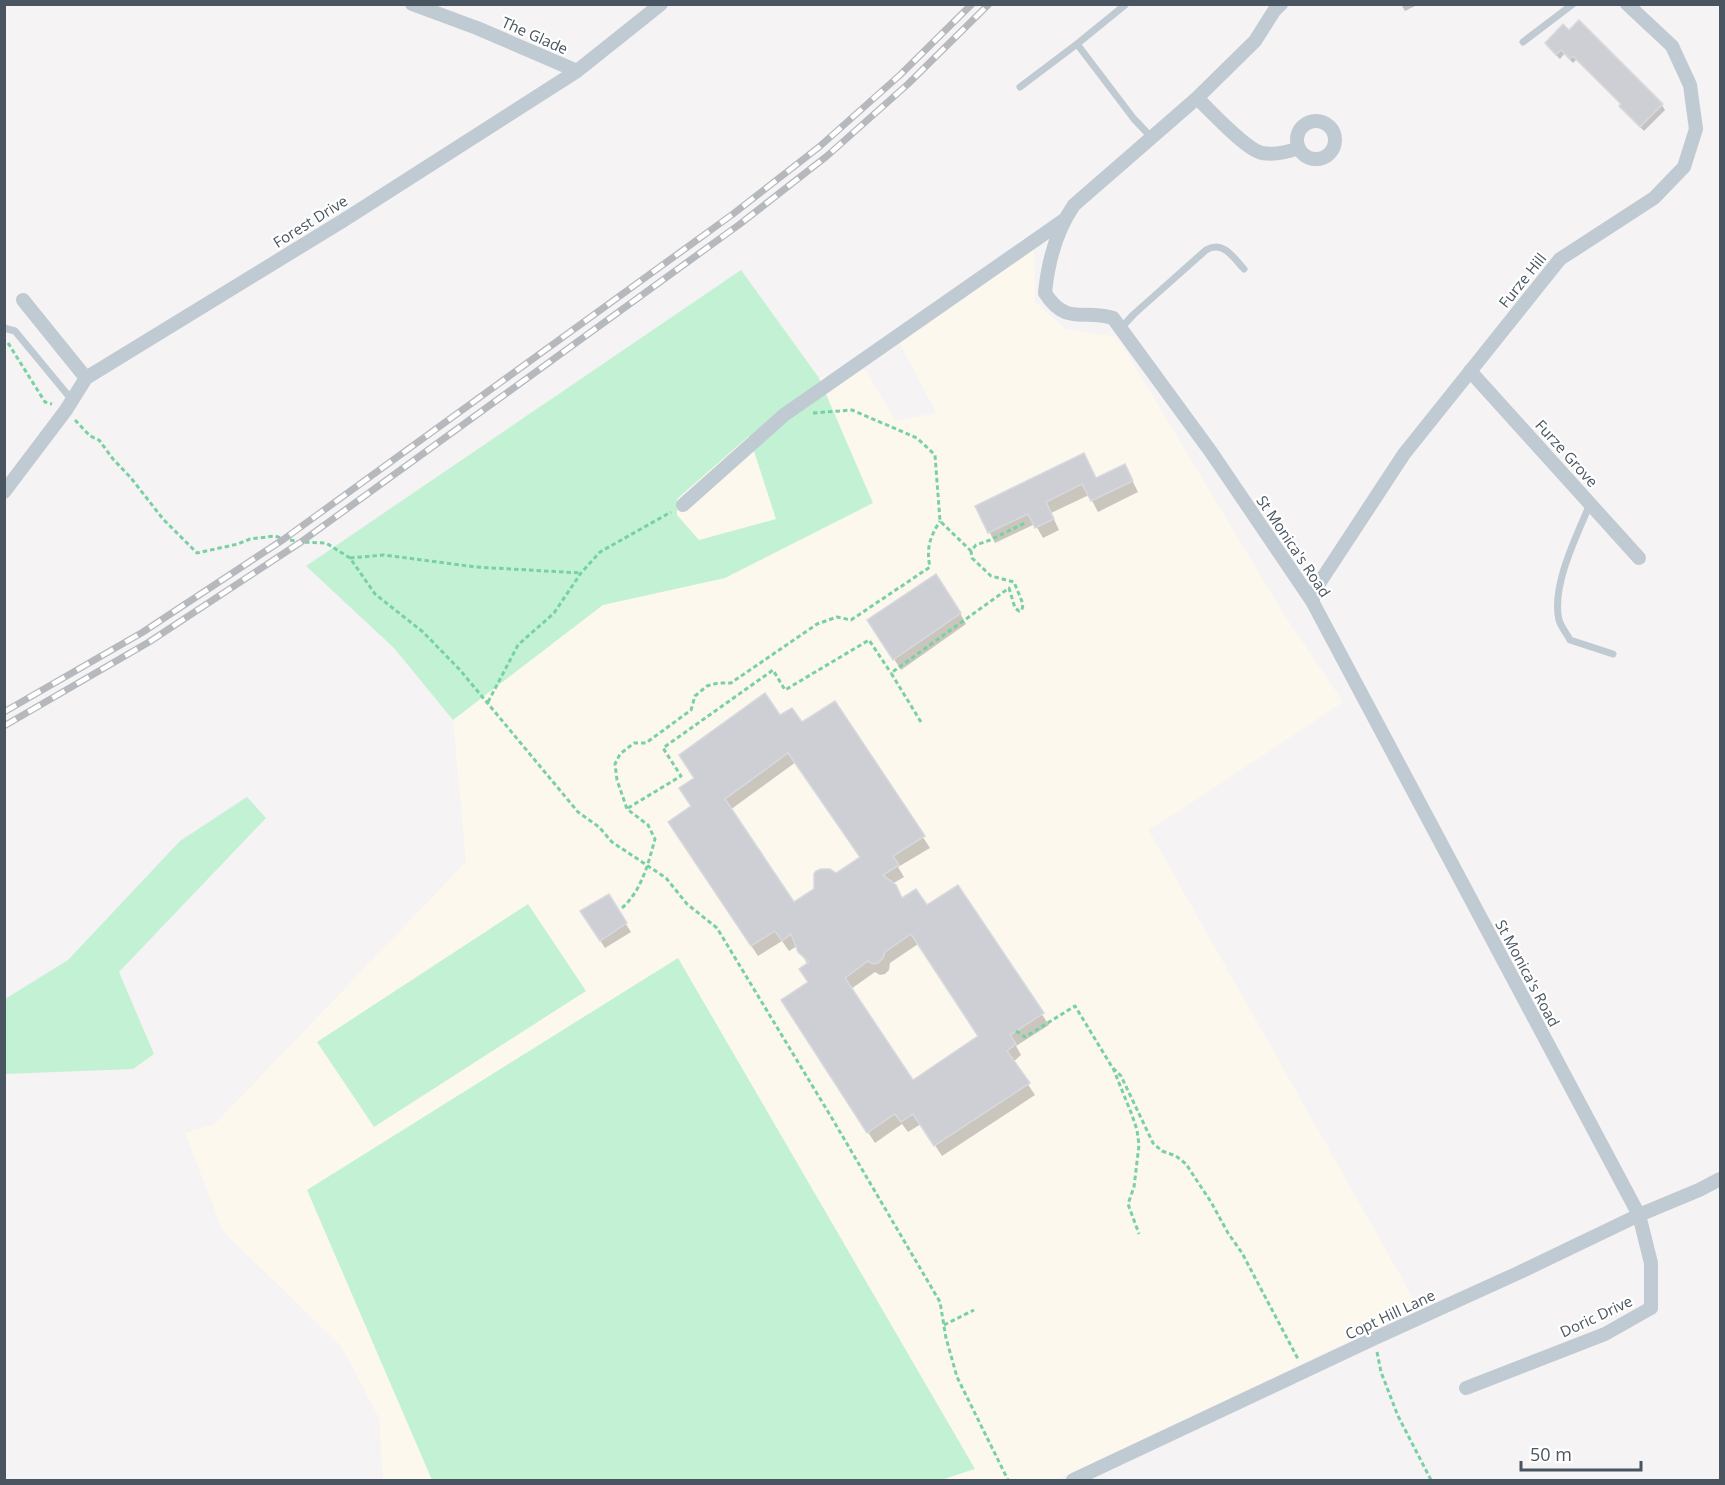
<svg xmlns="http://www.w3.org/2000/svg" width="1725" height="1485" font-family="'Open Sans',sans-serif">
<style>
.commercial{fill:#fdf8ee}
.green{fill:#c2f2d3;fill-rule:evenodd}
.shadow{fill:#0003;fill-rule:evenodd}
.building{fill:#cdcfd5;stroke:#d7d9de;stroke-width:1.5;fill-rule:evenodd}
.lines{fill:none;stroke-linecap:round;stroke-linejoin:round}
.path{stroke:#78d1a3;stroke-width:3;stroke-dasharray:4.5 3;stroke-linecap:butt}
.lane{stroke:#c0cad2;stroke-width:7}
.street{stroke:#c0cad2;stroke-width:14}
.rail-casing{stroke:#b5b8bd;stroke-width:7}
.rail{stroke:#fff;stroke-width:4.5;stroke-dasharray:14;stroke-linecap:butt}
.labels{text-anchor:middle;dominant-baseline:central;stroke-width:4.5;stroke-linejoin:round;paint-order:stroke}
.street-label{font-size:15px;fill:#495661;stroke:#fff}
</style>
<rect width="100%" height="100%" fill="#f5f3f3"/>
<!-- commercial -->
<path class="commercial" d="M1034,248L1035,302L1065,329L1117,337L1281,610L1343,702L1173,815L1148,829L1418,1307L1283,1373L1070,1474L1053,1480H383L379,1418L342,1347L223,1231L185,1133L215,1124L466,862L453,720L667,502L819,378L866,370L895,421L936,413L900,343Z"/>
<!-- green -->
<path class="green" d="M741,270L819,378L873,503L725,578L603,605L453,720L394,648L306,566ZM749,436L776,519L699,540L677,515V499Z
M247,797L266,818L119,972L154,1054L133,1069L5,1074V999L68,960L180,841Z
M528,904L586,991L374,1127L317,1042Z
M678,958L975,1469L941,1480H432L307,1190Z"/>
<!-- shadow -->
<path class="shadow" d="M1401,4H1419L1405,11Z
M1563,26L1662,105L1665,110L1644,131L1624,111L1621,106L1622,105L1576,60L1573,63L1564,54L1560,59L1549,48L1547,43Z
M1130,476L1138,492L1098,512L1089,495L1051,513L1059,530L1043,538L1035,524L995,543L977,507L1096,479Z
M960,613L966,624L901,670L876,631Z
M835,703L930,848L898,867L904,877L892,884L902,900L926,907L957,887L1049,1025L1016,1046L1021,1055L1013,1062L1035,1095L942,1156L921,1124L908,1132L902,1124L875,1143L789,1011L810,983L808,965L797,946L789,951L782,941L758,956L676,833L692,807L779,717L802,724ZM796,762L861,858L794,904L730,810ZM918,944L980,1037L913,1082L851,989L875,972L880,975L885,974L889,970L890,963Z
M608,896L631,932L605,948L587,920Z"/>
<!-- building -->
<path class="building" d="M1579,20L1663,104L1640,127L1619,106L1621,104L1573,56L1570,59L1561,50L1556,55L1545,43L1563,24L1569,30Z
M1084,453L1096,478L1125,464L1133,481L1091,501L1082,484L1046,502L1054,519L1035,528L1028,514L988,533L975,506Z
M936,574L961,613L893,660L867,620Z
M765,693L780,715L792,708L802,722L835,701L925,836L893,856L899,865L883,875L896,885L902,898L916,889L927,905L958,885L1044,1013L1010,1035L1016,1044L1007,1051L1030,1083L934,1146L913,1114L901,1122L895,1114L867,1133L781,1000L808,982L799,969L809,962L798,952L791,934L782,941L775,931L751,946L668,822L691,806L679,788L694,778L679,755ZM788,753L860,857L836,873L830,869H821L816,871L814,874V889L794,902L725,799ZM911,934L978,1036L913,1080L845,978L868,961L873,964L878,963L883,958L885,952Z
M609,894L627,923L600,941L580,911Z"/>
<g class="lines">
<!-- path -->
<path class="path" d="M8,343L45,402L52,404
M813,413L852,410L917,438L935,455L940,521L971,551
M75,420L90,436L99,440L113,459L131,478L163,519L197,553L238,544L250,539L275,536L284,539L301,542L326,543L350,558L375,594L423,632L460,670L578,812L599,827L612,842L666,878L687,904L717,928L833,1120L940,1302L946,1338L957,1377L1008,1480
M350,558L384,555L476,567L581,573
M488,702L518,645L554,613L581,573L600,552L671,512
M921,722L891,673L1009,588L1015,608L1019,611L1022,610L1023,604L1014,582L991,576L972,558L971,551L976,545L990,540L1025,523
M628,808L681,776L663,748L773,670L785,690L869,640L891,673
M622,908C642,890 648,864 655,839L648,825L627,809L617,780L615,764L620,754L634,743H646L691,710L695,696L707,686L718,683H731L817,624L837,617L851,620L930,567C926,548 930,537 940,521
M1016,1031L1025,1037L1075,1006L1112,1067L1121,1076L1153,1143L1162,1151L1176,1156L1186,1164L1211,1202L1228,1233L1242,1253L1298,1359
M1113,1068L1132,1115L1137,1130L1139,1145L1134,1187L1128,1204L1139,1234
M944,1325L974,1310
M1377,1352L1381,1372L1398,1416L1431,1480"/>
<!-- lane -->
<path class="lane" d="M1523,42L1573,4
M1077,44L1125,5
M1020,87L1077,44L1134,119L1151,137
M4,328L15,331L72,400
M1121,328L1134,314L1206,250C1223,240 1233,257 1244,269
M1590,504C1577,535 1551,586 1559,620C1561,627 1567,634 1570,640L1613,654"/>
<!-- street -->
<path class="street" d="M412,4L477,28L577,71
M1281,4L1274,11L1255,41L1197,98L1074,205C1056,231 1048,262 1045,293C1067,327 1083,308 1113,318L1211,452L1312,601L1639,1215L1651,1263V1308L1605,1334L1466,1388
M1197,98C1211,111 1245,149 1262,153C1274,155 1288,152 1299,148
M1297 140a19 19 0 1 1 38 0a19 19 0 1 1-38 0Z
M23,300L86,378
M1470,371L1639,558
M4,492L66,410L86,378L344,220L577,71L661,4
M683,505L784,415L1064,220
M1312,601L1320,582L1404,454L1560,259L1654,198L1684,167L1696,129L1690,85L1672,46L1627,4
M1073,1480L1373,1339L1516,1274L1639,1215L1699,1190L1720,1179"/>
<defs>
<path id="rail" d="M4,712L143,632L284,539L733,214L819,147L900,75L972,4
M4,726L149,642L301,542L740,224L827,156L908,84L989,4"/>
</defs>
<!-- rail casing -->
<use href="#rail" class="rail-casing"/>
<!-- rail -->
<use href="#rail" class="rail"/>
</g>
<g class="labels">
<!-- street labels -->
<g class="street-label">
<text transform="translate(535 35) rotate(24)">The Glade</text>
<text transform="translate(310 221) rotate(-32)">Forest Drive</text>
<text transform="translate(1522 280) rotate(-51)">Furze Hill</text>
<text transform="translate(1567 453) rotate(48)">Furze Grove</text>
<text transform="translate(1294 546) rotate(56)">St Monica's Road</text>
<text transform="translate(1528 973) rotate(62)">St Monica's Road</text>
<text transform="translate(1390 1314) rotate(-25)">Copt Hill Lane</text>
<text transform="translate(1596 1316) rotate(-25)">Doric Drive</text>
</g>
</g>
<!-- border -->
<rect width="1725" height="1485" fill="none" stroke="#495661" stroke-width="12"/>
<!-- scale -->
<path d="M1521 1461v9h120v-9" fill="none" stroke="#495661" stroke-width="3"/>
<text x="1530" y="1461" font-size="18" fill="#495661" stroke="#ffffff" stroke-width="4.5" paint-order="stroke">50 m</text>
</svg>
